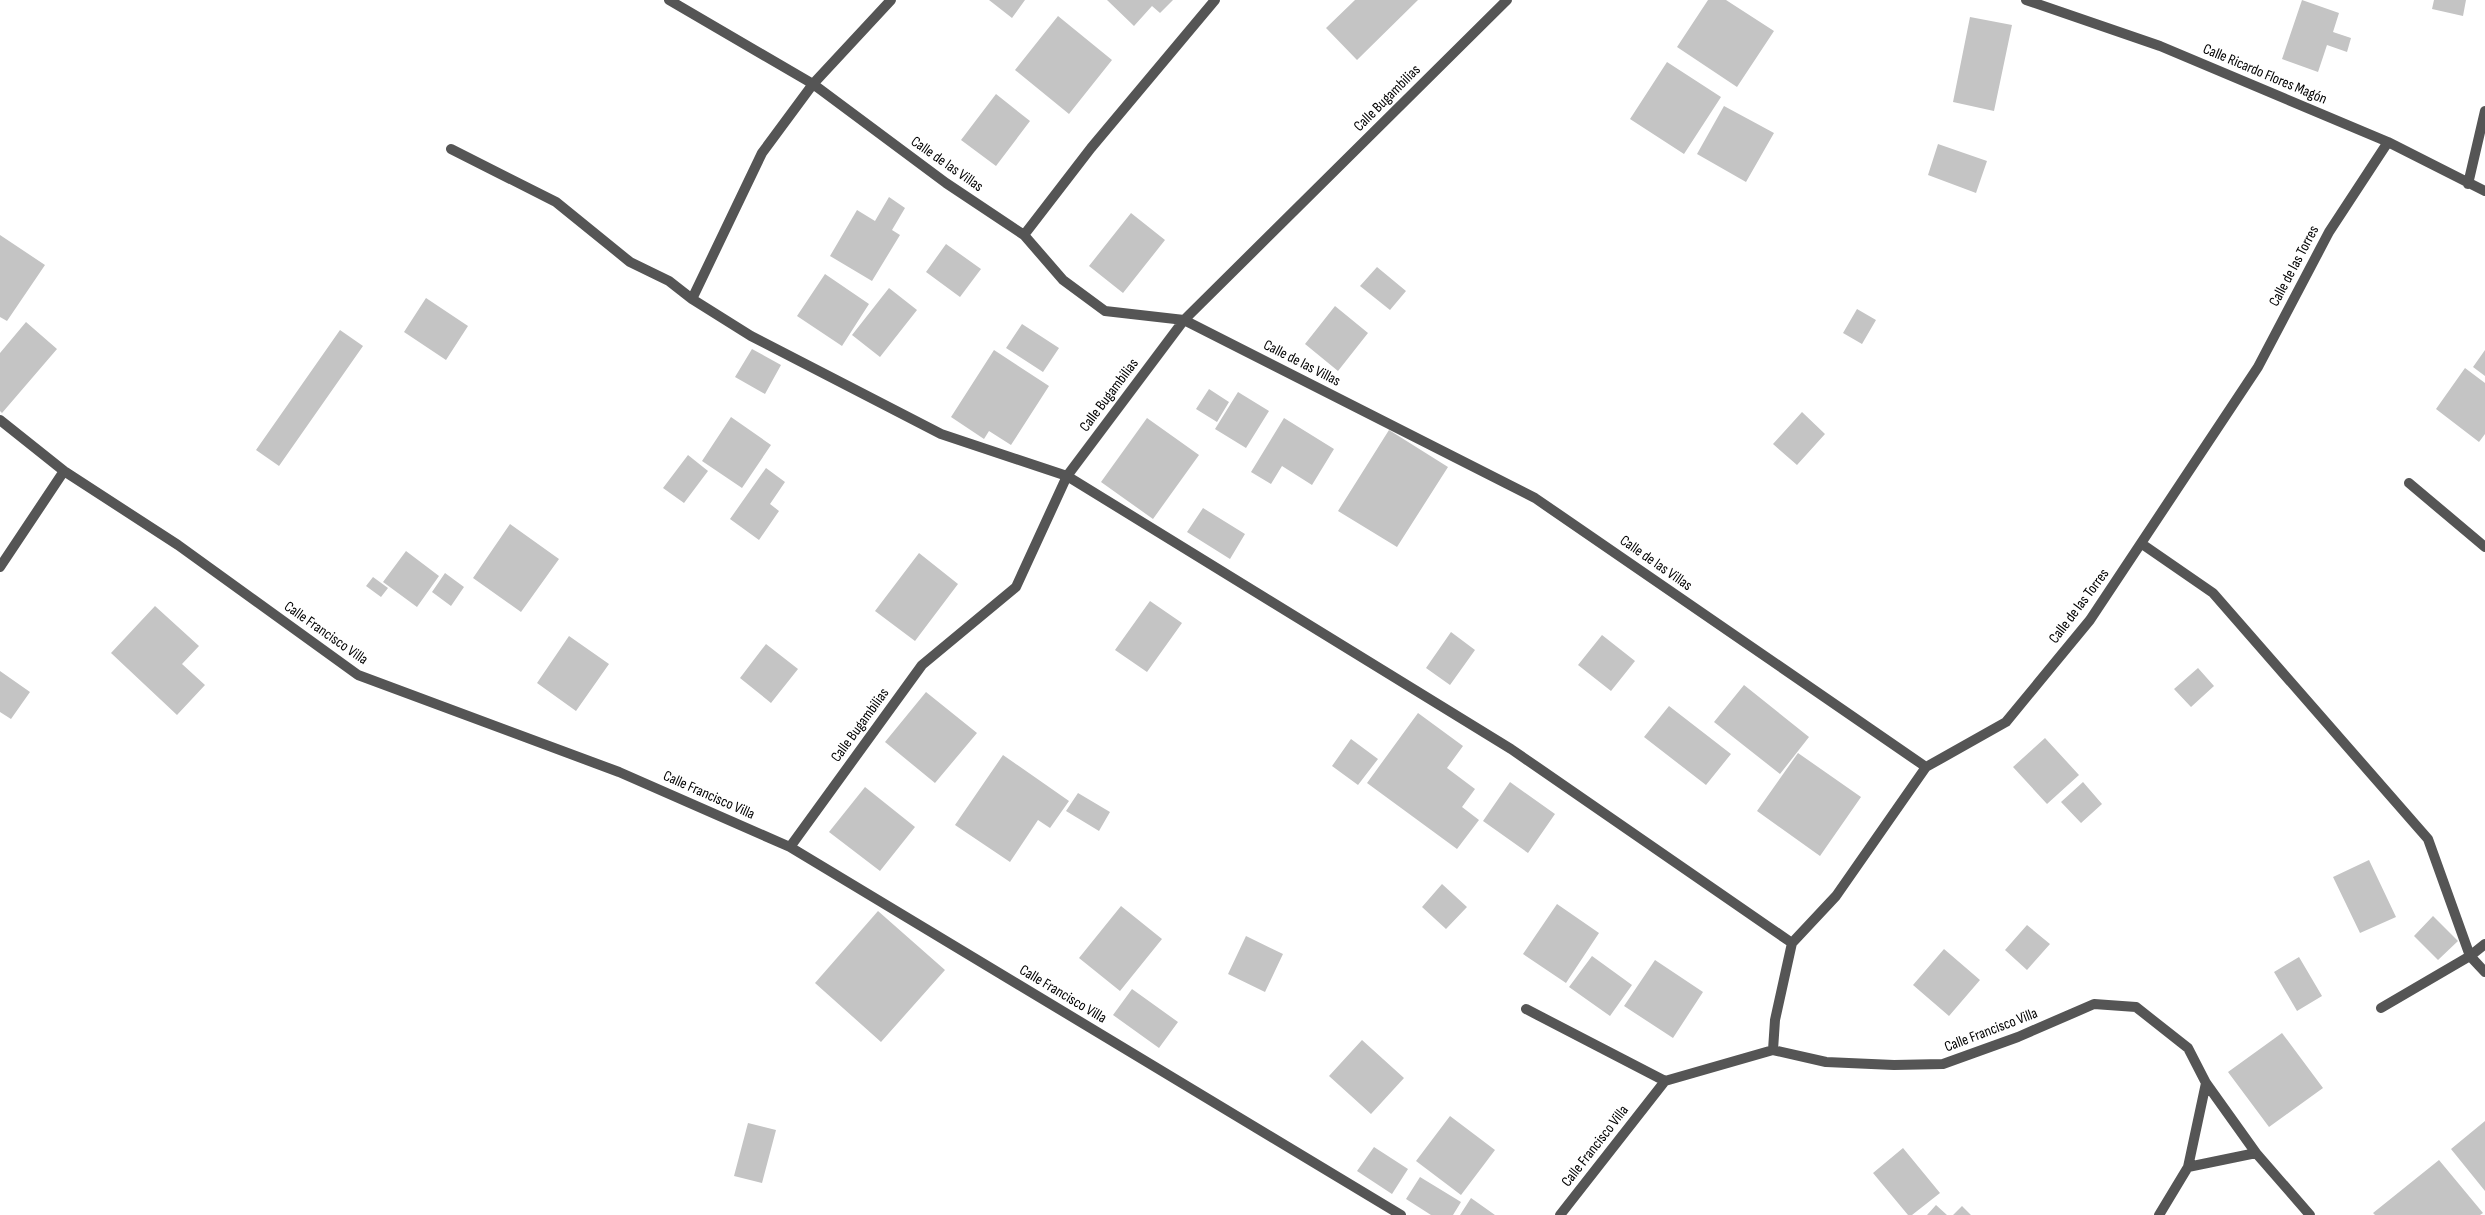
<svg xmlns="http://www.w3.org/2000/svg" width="2485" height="1215" font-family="'Sofia Sans Condensed',sans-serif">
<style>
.building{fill:#c4c4c4}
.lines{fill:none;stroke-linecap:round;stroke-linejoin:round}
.street{stroke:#555;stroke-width:10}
.labels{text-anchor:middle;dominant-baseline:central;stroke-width:4;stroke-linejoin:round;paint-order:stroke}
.street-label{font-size:15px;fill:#000;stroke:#fff}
</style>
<rect width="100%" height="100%" fill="#fff"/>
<!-- building -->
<path class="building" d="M989,0H1025L1012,18Z
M1107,0H1173L1160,13L1152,6L1134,26Z
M1355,0H1418L1357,60L1326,28Z
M1708,0H1726L1774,31L1737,87L1677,47Z
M2302,0L2339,13L2333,32L2351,38L2347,52L2327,45L2318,72L2282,59Z
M2434,0H2466L2463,16L2432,9Z
M1058,16L1112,60L1069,114L1015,70Z
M1970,17L2012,25L1994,111L1953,102Z
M1667,62L1721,97L1684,154L1630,119Z
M996,94L1030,121L996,166L961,140Z
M1724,106L1774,133L1746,182L1697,154Z
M1938,144L1987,161L1976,193L1928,175Z
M889,197L905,208L892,230L900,235L872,281L830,256L857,210L875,221Z
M1131,213L1165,240L1123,293L1089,266Z
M0,235L45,265L7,321L0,317Z
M946,244L981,269L960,297L926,272Z
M1377,267L1406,291L1390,310L1360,286Z
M825,274L869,304L842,346L797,316Z
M889,288L917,310L880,357L852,335Z
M426,298L468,326L446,360L404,332Z
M1335,306L1368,333L1338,371L1305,344Z
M1857,309L1876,320L1862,344L1843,333Z
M26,322L57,349L2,413L0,411V353Z
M1022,324L1059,348L1043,372L1006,348Z
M340,330L363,346L279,466L256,450Z
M752,349L781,365L765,394L735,377Z
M994,350L1049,386L1011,445L989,431L984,439L951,417Z
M2485,350V376L2473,367Z
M2465,368L2485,383V434L2479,442L2436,409Z
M1209,389L1229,402L1217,422L1196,409Z
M1238,392L1269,411L1246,448L1215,429Z
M1802,412L1825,434L1797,465L1773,444Z
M731,417L771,445L742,488L702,461Z
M1147,418L1199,455L1153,519L1101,482Z
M1284,418L1334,449L1312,485L1282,466L1271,484L1251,472Z
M1389,430L1448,467L1397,547L1338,511Z
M688,455L708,471L684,503L663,488Z
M766,468L785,482L770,504L779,511L759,540L730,519Z
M1203,508L1245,534L1230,559L1187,532Z
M510,524L559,559L521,612L473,578Z
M406,551L439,576L417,607L383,582Z
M919,553L958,584L915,641L875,611Z
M445,573L464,587L451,606L432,592Z
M373,577L388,588L381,597L366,586Z
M1150,601L1182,623L1147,672L1115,650Z
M155,606L199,646L182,664L205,685L177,715L111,653Z
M1451,632L1475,650L1450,685L1426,668Z
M1602,635L1635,661L1611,691L1578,665Z
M569,636L609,664L576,711L537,683Z
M766,644L798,669L771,703L740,678Z
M2198,668L2214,686L2191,707L2174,689Z
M0,671L30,692L11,719L0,712Z
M1744,685L1809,737L1780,774L1714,722Z
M926,692L977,733L935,783L885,742Z
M1669,706L1731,754L1706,785L1644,737Z
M1418,713L1463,746L1447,768L1475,789L1462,807L1479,820L1457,849L1367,783Z
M2045,738L2079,775L2047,804L2013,767Z
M1351,739L1378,759L1358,785L1332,766Z
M1798,753L1861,797L1820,856L1757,811Z
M1003,755L1069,801L1050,828L1038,820L1010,862L955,825Z
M1510,782L1555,814L1528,853L1483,821Z
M2083,782L2102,804L2081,823L2061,802Z
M865,787L915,827L880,871L829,832Z
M1078,793L1110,812L1099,831L1066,811Z
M2369,860L2396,917L2360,933L2333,877Z
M1442,884L1467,907L1446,929L1422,907Z
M1557,904L1599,933L1566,983L1523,954Z
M1121,906L1162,939L1120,991L1079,958Z
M878,911L945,970L881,1042L815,983Z
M2433,916L2458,941L2438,960L2414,936Z
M2027,925L2050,944L2027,970L2005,950Z
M1246,936L1283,954L1265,992L1228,974Z
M1944,949L1980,980L1949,1016L1913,985Z
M1592,956L1632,985L1610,1016L1569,987Z
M2299,957L2322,996L2297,1011L2274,972Z
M1655,960L1703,992L1673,1038L1624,1006Z
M1132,989L1178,1022L1159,1048L1113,1015Z
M2282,1033L2323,1088L2269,1127L2228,1072Z
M1362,1040L1404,1078L1371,1114L1329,1076Z
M1450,1116L1495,1150L1461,1195L1416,1161Z
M2485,1121V1191L2451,1149Z
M748,1123L776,1130L762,1183L734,1176Z
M1374,1147L1408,1169L1392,1194L1357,1171Z
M1903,1148L1940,1193L1912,1215H1908L1873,1173Z
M2439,1160L2483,1213L2480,1215H2375L2373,1213Z
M1420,1177L1461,1202L1453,1215H1431L1406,1199Z
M1471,1198L1495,1215H1460Z
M1936,1205L1947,1215H1927Z
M1962,1206L1971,1215H1953Z"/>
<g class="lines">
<!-- street -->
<path class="street" d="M669,0L813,84L946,183L1024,235L1063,280L1105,311L1184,320L1535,498L1926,767
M2026,0L2160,46L2388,142L2485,191
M451,149L556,202L630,262L669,281L692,299L751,336L941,434L1067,476L1511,749L1792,943
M2468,184L2485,111
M1024,235L1091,148L1215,0
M692,299L762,153L813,84L891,0
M0,420L64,471L178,545L358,675L619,772L790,847L1401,1215
M2409,483L2485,547
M2142,544L2213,593L2428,839L2470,956L2485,972
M0,567L64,471
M790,847L922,665L1016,587L1067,476L1184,320L1507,0
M2381,1008L2470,956L2485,944
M1526,1009L1665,1081
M1773,1050L1775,1020L1792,943L1836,896L1926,767L2006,722L2090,620L2258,367L2329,232L2388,142
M2188,1167L2256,1153
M1560,1215L1665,1081L1773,1050L1826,1062L1894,1065L1943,1064L2018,1037L2094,1004L2136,1007L2188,1048L2206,1083L2256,1153L2310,1215
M2159,1215L2188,1167L2206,1083"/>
</g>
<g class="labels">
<!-- street labels -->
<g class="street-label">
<text transform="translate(2265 74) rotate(23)">Calle Ricardo Flores Magón</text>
<text transform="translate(1387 98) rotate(-45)">Calle Bugambilias</text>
<text transform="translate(947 164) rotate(35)">Calle de las Villas</text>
<text transform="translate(2294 266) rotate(-62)">Calle de las Torres</text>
<text transform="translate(1302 363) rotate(27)">Calle de las Villas</text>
<text transform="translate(1109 395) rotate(-53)">Calle Bugambilias</text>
<text transform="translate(1656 563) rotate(35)">Calle de las Villas</text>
<text transform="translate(2079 606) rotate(-53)">Calle de las Torres</text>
<text transform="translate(326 633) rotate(35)">Calle Francisco Villa</text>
<text transform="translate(860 725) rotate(-54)">Calle Bugambilias</text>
<text transform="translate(709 795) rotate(24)">Calle Francisco Villa</text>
<text transform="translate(1063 994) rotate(31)">Calle Francisco Villa</text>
<text transform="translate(1991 1030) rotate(-21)">Calle Francisco Villa</text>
<text transform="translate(1595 1146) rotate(-52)">Calle Francisco Villa</text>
</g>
</g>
</svg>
